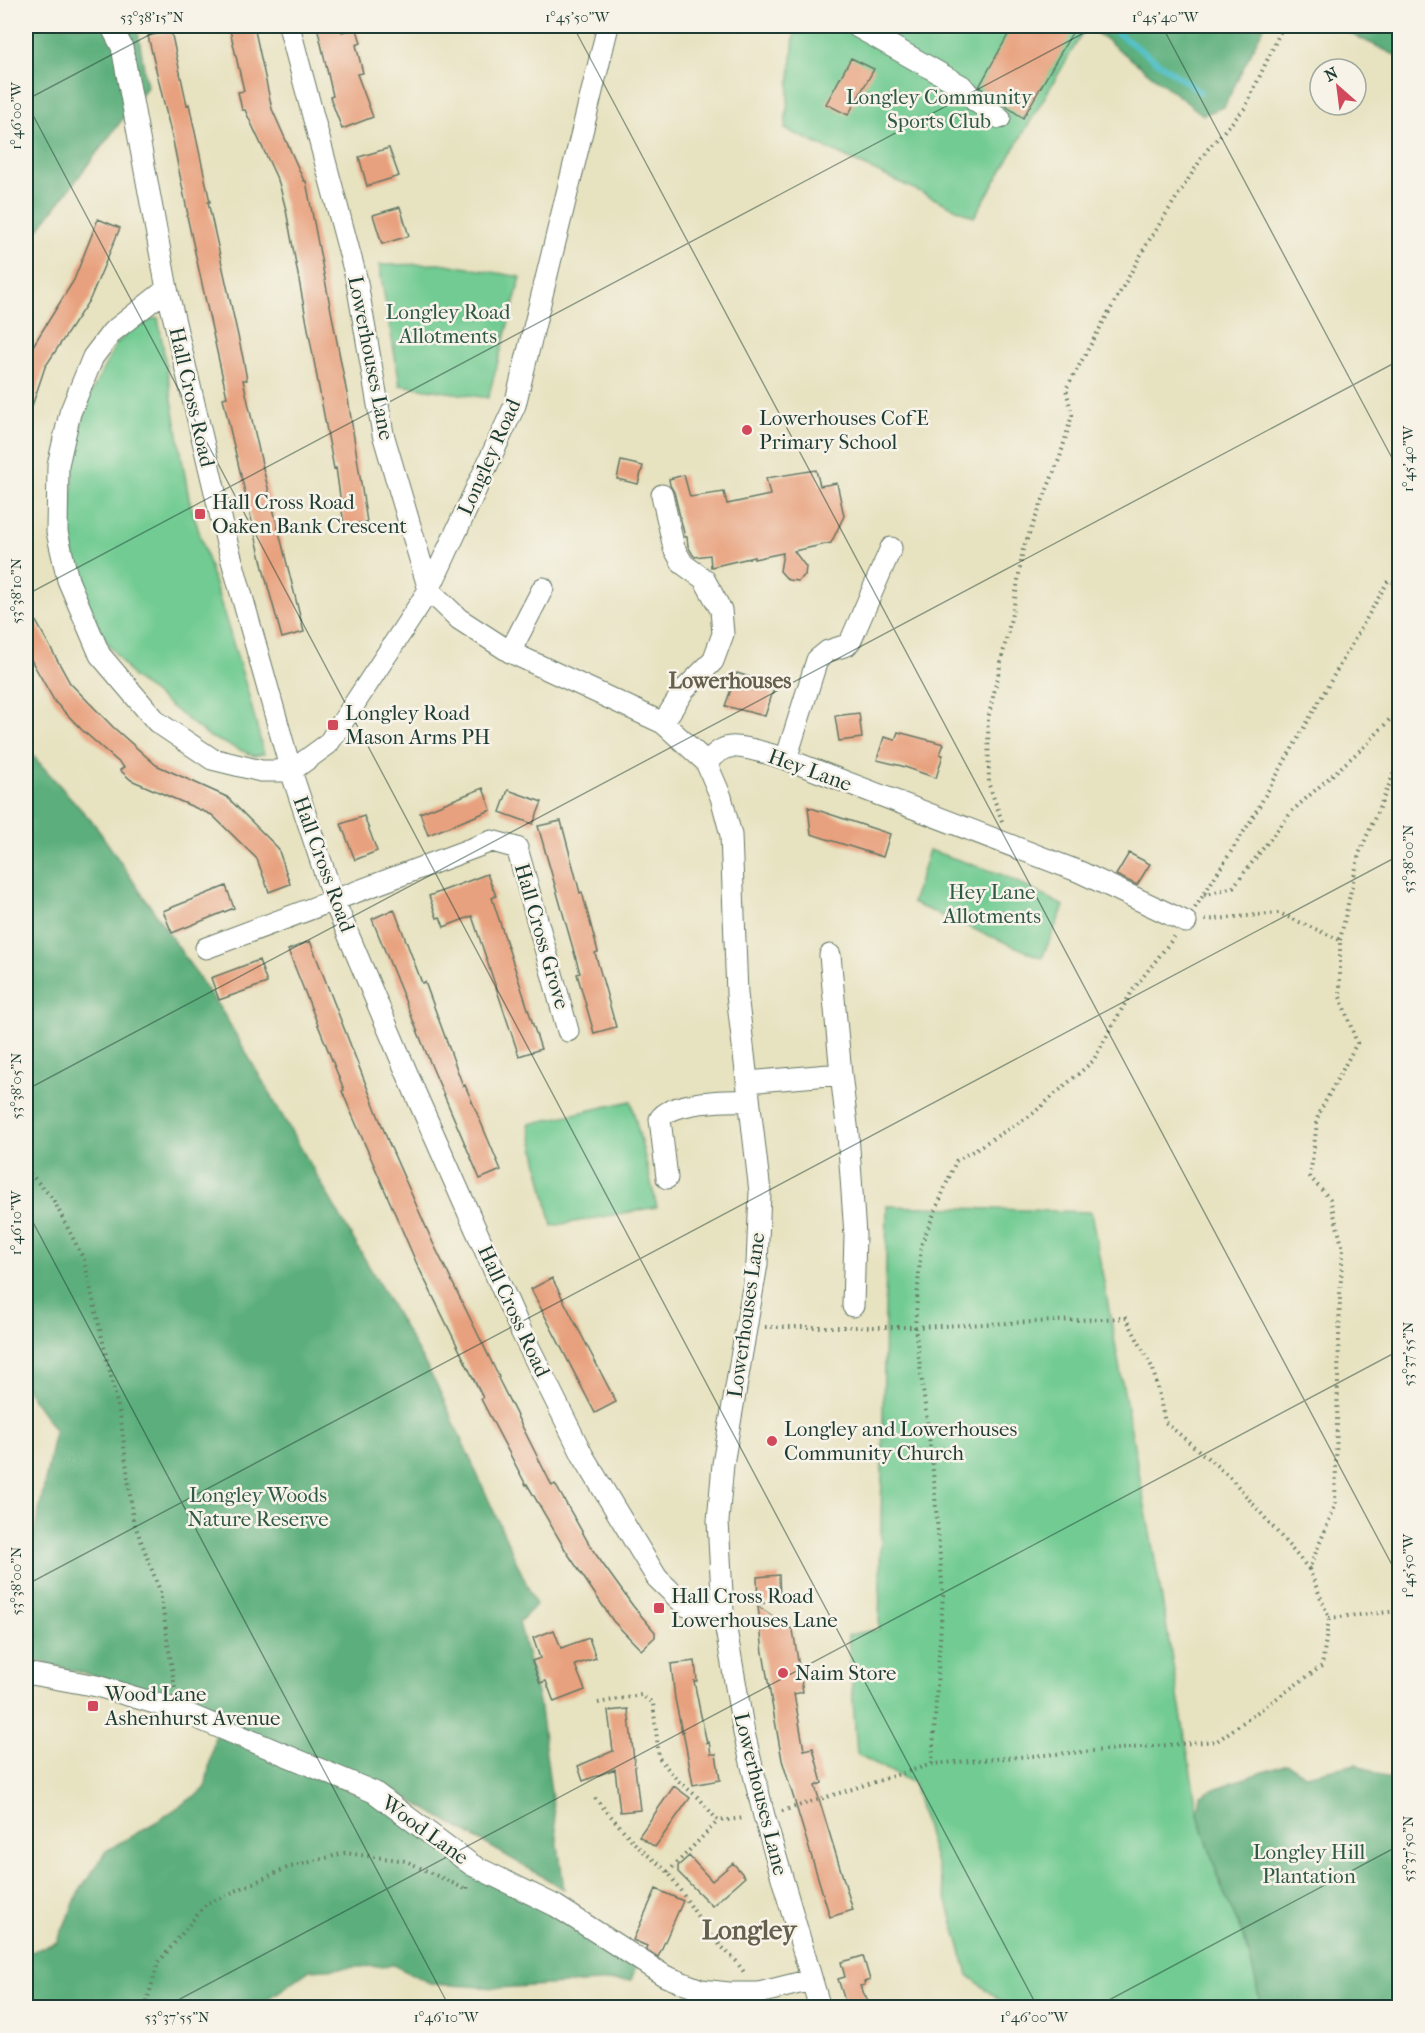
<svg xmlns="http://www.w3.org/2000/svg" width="1425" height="2033" font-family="'IM FELL French Canon',serif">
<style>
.green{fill:#71cb92;stroke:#488463;stroke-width:1.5}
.forest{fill:#5caf7c;stroke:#3e7658;stroke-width:1.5}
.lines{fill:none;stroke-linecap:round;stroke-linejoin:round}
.stream{stroke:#51bfc6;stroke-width:6}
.building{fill:#e8a17e}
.minor-casing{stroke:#657765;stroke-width:23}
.path{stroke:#657765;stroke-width:4;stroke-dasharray:1.5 4.5;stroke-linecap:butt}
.minor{stroke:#fff;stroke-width:21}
.ticks{fill:none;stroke:#1f3d34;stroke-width:1.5;stroke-opacity:0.45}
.poi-dot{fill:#d1495b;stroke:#f7f3e8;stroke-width:2}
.labels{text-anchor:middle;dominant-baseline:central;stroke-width:5;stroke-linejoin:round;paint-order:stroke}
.park-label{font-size:21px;fill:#2f5947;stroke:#f7f3e8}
.street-label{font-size:21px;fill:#1f3d34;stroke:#f7f3e8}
.poi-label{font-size:21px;fill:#1f3d34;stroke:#f7f3e8;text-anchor:start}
.neighbourhood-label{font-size:22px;font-weight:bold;fill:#65604e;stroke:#f7f3e8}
.district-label{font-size:27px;font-weight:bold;fill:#65604e;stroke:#f7f3e8}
.neatline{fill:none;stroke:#1f3d34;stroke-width:2}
.ticks-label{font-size:15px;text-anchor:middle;fill:#1f3d34}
</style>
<rect width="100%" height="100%" fill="#f7f3e8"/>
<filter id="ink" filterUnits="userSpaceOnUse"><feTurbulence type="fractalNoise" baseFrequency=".0167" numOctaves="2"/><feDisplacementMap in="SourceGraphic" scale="12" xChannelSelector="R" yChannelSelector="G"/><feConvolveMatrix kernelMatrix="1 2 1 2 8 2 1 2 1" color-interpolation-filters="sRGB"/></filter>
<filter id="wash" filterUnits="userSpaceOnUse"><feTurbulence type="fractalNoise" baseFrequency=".008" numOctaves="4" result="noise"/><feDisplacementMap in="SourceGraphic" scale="24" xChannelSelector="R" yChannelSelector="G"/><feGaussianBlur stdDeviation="1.35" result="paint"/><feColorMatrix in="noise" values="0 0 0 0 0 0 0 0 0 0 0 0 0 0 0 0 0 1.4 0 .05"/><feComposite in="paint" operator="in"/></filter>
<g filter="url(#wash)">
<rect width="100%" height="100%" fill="#e7e2c0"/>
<!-- green -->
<path class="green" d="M795,26H1083L1086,27L974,217L785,129Z
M446,264L521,277L488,398L400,385L379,265Z
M158,318L189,499L247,689L264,754L254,756L210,737L133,677L100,633L82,587L70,538L74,450L90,395L116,344L139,322Z
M929,850L1003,875L1064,906L1042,958L912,903Z
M631,1101L657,1207L552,1226L529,1124Z
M887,1206L1091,1212L1159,1582L1198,1814L1222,1888L1244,1937L1255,1977L1261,2007H1009L968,1975L913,1783L857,1754L848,1635L879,1629Z"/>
<!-- forest -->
<path class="forest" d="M26,26H137L147,87L26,246Z
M1083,26H1264L1224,107L1203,115L1100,35Z
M1335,26H1399V57Z
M26,748L95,825L225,1016L436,1383L536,1605L519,1622L539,1702L564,1889L400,1794L232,1725L105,1679L26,1658V1578L55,1430L26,1389Z
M215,1735L382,1804L640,1957L631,1980L499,1988L432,1984L393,1965L310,1970L257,2007L26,2008V1954L57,1942L79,1892L106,1851L156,1822L205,1789Z
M1287,1764L1305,1775L1356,1764L1387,1778L1399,1781V2007H1261L1255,1977L1244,1937L1222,1888L1198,1814L1201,1795C1229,1781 1257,1775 1287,1764Z"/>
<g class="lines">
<!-- stream -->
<path class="stream" d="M1107,26L1200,92"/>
</g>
<g id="blocks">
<!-- building -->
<path class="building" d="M229,26H254L272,109L304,181H306L348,399L367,522L344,525L336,468L334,469L286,210L279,183L245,110H242L238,92L244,91Z
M317,26H340L342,32L357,29L361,43L356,45L363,73L357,74L373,117L342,129L330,97L333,96Z
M1013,26H1076L1023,118L979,87Z
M171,31L187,105L189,104L210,202H208L243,358L247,380H243L262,464L304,632L282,638L265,576L232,438L223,398L227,397L187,216L188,215L173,141L148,36Z
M851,58L874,69L848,115L826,104Z
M389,148L399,176L367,186L359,157Z
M400,207L409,236L382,244L373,215Z
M98,219L120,228L90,299L45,367L28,418L26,417V357L74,280Z
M621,461L643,466L638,484L617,479Z
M816,470L820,486L837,483L844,516L831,543L794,551L806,567L805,575L798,581L788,580L780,571L783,553L754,559V557L711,567L710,555L695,557L693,555L688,546L687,537H685L674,492L670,485L669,479L684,475L690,497L724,492L727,504L770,495L766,478Z
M26,603L70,683L113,727L156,765L227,797L278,848L290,884L269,892L257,859L212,815L131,780L120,770L124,767L82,730L55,702L26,651Z
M737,673L775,685L765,716L725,706Z
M859,713L862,738L839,741L835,716Z
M898,732L944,744L940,754L943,755L936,778L902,766L877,760L884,737L895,740Z
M483,788L491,810L428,835L420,813Z
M508,790L542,802L533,824L500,812Z
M808,807L890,834L883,857L811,834Z
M364,816L377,851L355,860L341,824Z
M561,821L580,893L582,892L598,952L595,953L616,1027L594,1033L577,974L580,973L538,826Z
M1129,853L1150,864L1137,885L1116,875Z
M487,874L496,896L492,898L541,1049L519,1056L472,916L444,927L440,917L437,918L429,896Z
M226,886L234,908L172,933L163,911Z
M394,909L422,983L425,982L463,1086L465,1085L501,1170L480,1179L432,1067L372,919Z
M310,941L388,1141L433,1243L499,1377L498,1378L552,1486L555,1484L592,1549L633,1606L655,1632V1637L641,1650L613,1621L566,1551L527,1484L526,1485L481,1399L483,1398L416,1262L350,1110L342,1091L344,1090L288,950Z
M259,960L267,983L219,1000L211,978Z
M552,1278L616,1402L595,1413L531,1289Z
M779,1575L780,1601L758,1604L757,1577Z
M758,1606L793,1630L803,1692L794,1694L804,1750L813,1748L822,1783L815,1786L853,1910L830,1917L782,1760L763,1653Z
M554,1630L561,1648L589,1638L596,1658L575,1665L585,1690L554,1702L546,1681L540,1683L532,1661L540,1658L533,1638Z
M695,1661L697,1681H694L700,1711L707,1743L709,1742L711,1754H716L720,1780L693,1785L683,1731L682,1732L675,1699L671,1664Z
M628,1709L640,1810L620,1812L615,1769L583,1781L578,1766L613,1751L608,1711Z
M674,1786L690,1798L655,1847L639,1836Z
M689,1856L712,1881L733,1863L745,1877L712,1906L678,1872V1866Z
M656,1889L683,1901L658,1957L646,1949L647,1946L633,1940Z
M863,1956L870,1980L864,1982L865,1985L860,1986L871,2007H847L838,1979L845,1977L841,1962Z"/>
</g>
</g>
<g filter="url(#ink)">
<use href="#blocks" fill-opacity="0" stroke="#657765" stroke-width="1.5"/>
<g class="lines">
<defs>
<path id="minor" d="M111,26L122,47L167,289L227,543L291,771L334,901L417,1097L520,1329L583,1456L657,1578L686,1606L723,1612
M289,26L356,277L383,434L429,590L459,619L510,652L663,723L706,762L721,797L731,835L737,994L760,1192L757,1264L723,1464L718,1521L723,1612L744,1733L764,1816L820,2008
M856,26L962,86L974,100L1000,118
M167,289L112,332L93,357L70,413L58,465L57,532L68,580L100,655L157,722L212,759L261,771H291
M662,495L674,548L683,564L704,579L721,610L723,634L713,661L684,690L663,723
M510,652L543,588
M786,759L817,660L828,651L847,645L851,640L891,548
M706,762C713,756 721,748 730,747C742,745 773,755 786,759L1080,872L1186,922
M291,771L328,744L429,590L515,405L608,26
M206,948L492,841L517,848L568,1031
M841,1074L848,1134L855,1235L853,1306
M747,1082L841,1074L830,955
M667,1178L660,1119C671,1101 729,1100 749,1101
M26,1673L97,1686L178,1710L374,1792L472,1865L556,1906L665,1976L701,1990L729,1993H759L811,1980"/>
</defs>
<!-- minor casing -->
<use href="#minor" class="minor-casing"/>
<!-- path -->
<path class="path" d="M1002,821L989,785L988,719L1014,605L1023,549L1060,457L1072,415L1066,389L1148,242L1207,150L1245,108L1283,26
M1204,895L1233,887L1293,810L1368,743L1400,708
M1195,908L1250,822L1388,581L1400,584
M1340,940L1359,854L1390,783L1400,757
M26,1169L53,1199L84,1260L121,1420L133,1520L160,1591L175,1689
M765,1327H915L1126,1318L1153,1369L1165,1422L1229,1476L1309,1569
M1329,1618L1400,1611
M598,1703L641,1695L653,1703L659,1758L678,1781L699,1798L718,1821L745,1818
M932,1764L943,1594L932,1460L915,1327L921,1245L956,1161L1030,1116L1093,1061L1132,991L1175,936
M595,1798L637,1846L668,1872L710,1935L736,1961L746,1975
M782,1811L932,1764L1217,1741L1322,1666L1329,1618L1309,1569L1335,1506L1340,1294L1343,1249L1330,1199L1310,1177L1318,1115L1357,1043L1340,997V940L1279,913L1205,920
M668,1872L718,1821
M145,2008L158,1963L206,1904L287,1868L345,1853L406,1861L467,1890L468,1883"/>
<!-- minor -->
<use href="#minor" class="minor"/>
</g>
</g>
<!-- ticks -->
<path class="ticks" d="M573,26L1400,1580M1162,26L1400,473M26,100L166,26M26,102L1038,2008M26,595L1097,26M26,1090L1400,360M26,1209L450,2008M26,1585L1400,855M163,2008L1400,1350M1094,2008L1400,1845"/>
<!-- markers -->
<g class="poi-dot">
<circle cx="747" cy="430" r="6"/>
<rect x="194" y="508" width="12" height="12" rx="3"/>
<rect x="327" y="719" width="12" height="12" rx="3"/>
<circle cx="772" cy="1441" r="6"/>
<rect x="653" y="1602" width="12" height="12" rx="3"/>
<circle cx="783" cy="1673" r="6"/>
<rect x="87" y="1700" width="12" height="12" rx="3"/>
</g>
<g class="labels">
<!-- park labels -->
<g class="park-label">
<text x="939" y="97">Longley Community<tspan x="939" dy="24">Sports Club</tspan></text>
<text x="448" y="312">Longley Road<tspan x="448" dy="24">Allotments</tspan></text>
<text x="992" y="892">Hey Lane<tspan x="992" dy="24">Allotments</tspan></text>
<text x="258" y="1495">Longley Woods<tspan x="258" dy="24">Nature Reserve</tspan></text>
<text x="1309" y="1852">Longley Hill<tspan x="1309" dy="24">Plantation</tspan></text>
</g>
<!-- street labels -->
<g class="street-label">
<text transform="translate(371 358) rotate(79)">Lowerhouses Lane</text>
<text transform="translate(192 397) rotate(77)">Hall Cross Road</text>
<text transform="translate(489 457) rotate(-66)">Longley Road</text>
<text transform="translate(810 770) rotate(20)">Hey Lane</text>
<text transform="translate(324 864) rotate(70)">Hall Cross Road</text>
<text transform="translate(542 936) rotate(74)">Hall Cross Grove</text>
<text transform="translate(514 1311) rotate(65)">Hall Cross Road</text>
<text transform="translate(746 1315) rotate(-82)">Lowerhouses Lane</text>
<text transform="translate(761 1794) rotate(76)">Lowerhouses Lane</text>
<text transform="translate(425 1830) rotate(36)">Wood Lane</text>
</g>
<!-- poi labels -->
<g class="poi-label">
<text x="759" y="418">Lowerhouses CofE<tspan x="759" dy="24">Primary School</tspan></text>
<text x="212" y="502">Hall Cross Road<tspan x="212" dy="24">Oaken Bank Crescent</tspan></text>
<text x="345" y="713">Longley Road<tspan x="345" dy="24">Mason Arms PH</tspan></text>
<text x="784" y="1429">Longley and Lowerhouses<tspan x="784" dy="24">Community Church</tspan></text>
<text x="671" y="1596">Hall Cross Road<tspan x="671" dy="24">Lowerhouses Lane</tspan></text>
<text x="795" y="1673">Naim Store</text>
<text x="105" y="1694">Wood Lane<tspan x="105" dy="24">Ashenhurst Avenue</tspan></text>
</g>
<!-- neighbourhood labels -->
<g class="neighbourhood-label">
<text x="730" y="681">Lowerhouses</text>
</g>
<!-- district labels -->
<g class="district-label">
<text x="749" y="1930">Longley</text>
</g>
</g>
<!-- margin -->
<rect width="1425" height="2033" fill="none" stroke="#f7f3e8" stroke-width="66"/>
<!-- north arrow -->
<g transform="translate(1338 87) rotate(332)"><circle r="28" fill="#f7f3e8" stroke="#a1aaa0" stroke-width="1.5"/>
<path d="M0-4.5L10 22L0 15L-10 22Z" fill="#d1495b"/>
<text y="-9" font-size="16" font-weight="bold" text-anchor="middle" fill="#1f3d34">N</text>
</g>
<rect x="33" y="33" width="1359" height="1967" class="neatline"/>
<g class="ticks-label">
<text x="152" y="22">53°38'15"N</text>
<text x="577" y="22">1°45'50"W</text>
<text x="1165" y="22">1°45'40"W</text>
<text transform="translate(16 116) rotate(-90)" y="5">1°46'00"W</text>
<text transform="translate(1408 459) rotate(-90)" y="5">1°45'40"W</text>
<text transform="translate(16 591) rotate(-90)" y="5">53°38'10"N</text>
<text transform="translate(1408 859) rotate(-90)" y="5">53°38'00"N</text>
<text transform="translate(16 1086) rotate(-90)" y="5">53°38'05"N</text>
<text transform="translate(16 1223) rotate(-90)" y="5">1°46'10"W</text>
<text transform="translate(1408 1354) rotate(-90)" y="5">53°37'55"N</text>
<text transform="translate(1408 1566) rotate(-90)" y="5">1°45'50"W</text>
<text transform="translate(16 1581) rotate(-90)" y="5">53°38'00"N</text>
<text transform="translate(1408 1849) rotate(-90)" y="5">53°37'50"N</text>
<text x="177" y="2022">53°37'55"N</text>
<text x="446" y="2022">1°46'10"W</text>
<text x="1034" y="2022">1°46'00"W</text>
</g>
</svg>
